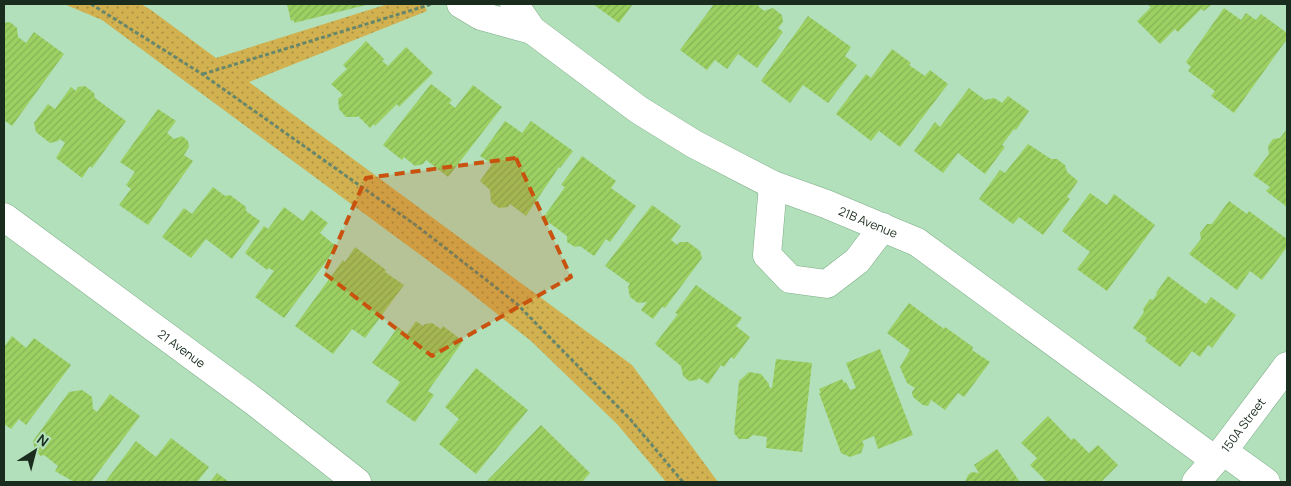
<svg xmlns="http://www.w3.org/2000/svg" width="1291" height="486" font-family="Manrope,sans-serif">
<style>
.grass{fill:url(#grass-dots)}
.building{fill:url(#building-hatch)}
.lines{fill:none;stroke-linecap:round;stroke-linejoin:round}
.minor-casing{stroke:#7eac87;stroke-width:29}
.path{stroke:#66876c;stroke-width:3;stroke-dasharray:4 2.5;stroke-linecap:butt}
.minor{stroke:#fff;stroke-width:28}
.marked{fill:#c9520f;fill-opacity:0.2;stroke:#c9520f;stroke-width:4;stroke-dasharray:10 6;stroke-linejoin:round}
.labels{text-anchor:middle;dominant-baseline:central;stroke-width:4;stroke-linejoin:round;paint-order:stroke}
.street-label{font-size:12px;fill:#192c1d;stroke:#b1e0ba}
</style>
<defs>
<pattern id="grass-dots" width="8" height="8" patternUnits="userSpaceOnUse" patternTransform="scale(1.25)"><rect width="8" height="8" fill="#d2b150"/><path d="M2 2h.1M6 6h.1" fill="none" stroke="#aa9042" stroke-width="1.8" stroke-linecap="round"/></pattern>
<pattern id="building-hatch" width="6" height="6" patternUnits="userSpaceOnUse" patternTransform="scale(1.25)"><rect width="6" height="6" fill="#9cd063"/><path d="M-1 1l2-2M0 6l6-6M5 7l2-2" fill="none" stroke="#86b356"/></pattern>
</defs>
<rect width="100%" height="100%" fill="#b1e0ba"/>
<!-- grass -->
<path class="grass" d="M64,4H141L151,10L216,58L388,4H424L427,11L249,82L632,365L718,482H666L617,424L531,341L457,282L102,20Z"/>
<!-- building -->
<path class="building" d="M287,4H370L294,23V20L291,21Z
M593,4H633L619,23Z
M714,4H760L758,6L764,11L773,8L782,15L783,22L778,28L783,32L757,68L738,54L727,69L715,60L707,70L680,50Z
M1147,4H1212L1204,11L1201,9L1178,32L1175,29L1160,44L1137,21L1151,7Z
M1224,8L1241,20L1246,13L1256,20L1261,14L1287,33V39L1234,113L1211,96L1215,91L1188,71L1191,67L1186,62Z
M808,16L851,47L845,56L857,65L828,103L803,85L790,103L761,81Z
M10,22L17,28L18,37L26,43L34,32L64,54L12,126L4,120V23Z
M366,41L384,59L382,61L388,66L406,47L433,73L399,107L397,104L375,126L374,124L370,128L358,116L356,117H346L339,109L338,99L343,95L331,84L347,69L343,65Z
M892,49L911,63L909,65L925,76L930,70L948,84L900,147L879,131L871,141L836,114L866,74L871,78Z
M431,84L452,100L449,103L455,108L473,85L502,107L448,177L426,160L423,164L415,166L404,157L402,160L383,145Z
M85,86L94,93L95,98L126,121L92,168L90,166L82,178L56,158L65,143L60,139L58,141L50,143L36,132L34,123L48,104L55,109L71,87L76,91L78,87Z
M969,88L985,100L994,98L1002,103L1008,96L1029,111L1016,130L1014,129L1002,145L1005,147L985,174L958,153L943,173L914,151L935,122L940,127Z
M158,109L176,121L167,133L174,139L182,136L188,141L189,147L184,155L193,161L148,225L119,205L131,189L126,185L135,172L120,162Z
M505,121L522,133L531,121L573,151L560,168L559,167L526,216L510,204L508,207L499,208L491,202L490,190L480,181L492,164L480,156Z
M1287,129V207L1266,191L1270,187L1253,175L1269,154L1268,146L1273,139L1280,138Z
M1028,144L1051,159H1057L1065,165L1067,172L1078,181L1067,197L1070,199L1043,235L1019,217L1013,224L979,199L1000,170L1005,173Z
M582,156L616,181L611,188L636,206L610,242L606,239L594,256L580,246L575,247L567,242V236L543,218L565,187L561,185Z
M213,187L225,196L230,195L246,207V211L260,221L232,259L206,239L191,258L162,237L184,208L192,214Z
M1090,193L1107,205L1114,194L1155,225L1107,291L1077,269L1090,252L1062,231Z
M1229,201L1247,214L1249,211L1287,239V247L1262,280L1250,271L1237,290L1189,254L1201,239L1200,233L1207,224H1212Z
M652,205L681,226L671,240L677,245L680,242H688L700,251L702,258L665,308L662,307L653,319L641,310L647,302L638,303L630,297L628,287L630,284L605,266Z
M284,207L303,221L311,210L328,223L320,233L337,247L284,318L255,297L274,271L269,268L267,270L245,253L264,226L268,229Z
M355,247L386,270L385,272L404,285L365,338L352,329L333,354L295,326L343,260L345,262Z
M1168,276L1206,304L1211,297L1236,315L1212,348L1208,345L1200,357L1192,351L1180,367L1145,341L1147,338L1133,328L1144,312L1143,309L1150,299L1153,300L1157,294L1156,293Z
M696,285L742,318L736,326L750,337L734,359L731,357L724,367L721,365L708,384L699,378L697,380L689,381L683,376L681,366L655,344L678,314L675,313Z
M909,303L944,329L945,327L973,347L972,350L990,362L964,397L958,393L945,410L931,400L928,406L923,405L913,397L912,392L915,388L907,383L900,367L910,350L887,333Z
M416,321L423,326L425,324L432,323L441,329L443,326L463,341L428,391L434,395L415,422L386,402L400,382L372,363L398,327L407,334Z
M12,336L26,348L34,338L71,365L26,425L19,419L11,429L4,424V347Z
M880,349L913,435L878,449L874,436L862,441L864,445L861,453L850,457L841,453L819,393H821L819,389L842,379L844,383L846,382L850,390L856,388L846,363Z
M776,359L812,363L802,452L766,448L767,437L753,435L748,439H739L734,433L739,381L749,372L761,374L769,384V387L772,388Z
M476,368L528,410L476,474L439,444L459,419L445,407Z
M82,390L92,397L93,409L97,412L110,394L140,416L91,482H74L55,471L58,466L44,455L41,456L35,451L33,441L69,392Z
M1048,416L1071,440L1074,438L1089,453L1098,445L1118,465L1101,482H1047L1030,465L1037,458L1021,443Z
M541,425L590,473L582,482H486Z
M171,438L209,467L197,482H105L136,441L156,457Z
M997,449L1020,482H965L968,475L972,472L979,473L974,465Z
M217,473L229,482H210Z"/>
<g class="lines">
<defs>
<g id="minor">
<path d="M461,4L481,16L532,30"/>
<path id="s1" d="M514,4L532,30L639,110L694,144L773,185L826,204L917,242L1215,460"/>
<path d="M773,185L767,255L790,279L827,284L857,261L883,227"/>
<path id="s2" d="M4,217L255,402L357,482"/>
<path d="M1223,451L1266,482"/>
<path id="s3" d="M1196,482L1223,451L1287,366"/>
</g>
</defs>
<!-- minor casing -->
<use href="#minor" class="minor-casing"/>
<!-- path -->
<path class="path" d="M91,4L202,74L417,226L517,304L630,419L683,482
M203,74L432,4"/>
<!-- minor -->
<use href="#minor" class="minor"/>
</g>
<!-- marked area -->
<path class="marked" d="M516,158L571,277L432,356L324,273L366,178Z"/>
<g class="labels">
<!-- street labels -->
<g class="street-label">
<text stroke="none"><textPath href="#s1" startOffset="421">21B Avenue</textPath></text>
<text stroke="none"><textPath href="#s2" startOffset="221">21 Avenue</textPath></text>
<text stroke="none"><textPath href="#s3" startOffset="74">150A Street</textPath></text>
</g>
</g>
<!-- border -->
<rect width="1291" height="486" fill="none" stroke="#192c1d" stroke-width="10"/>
<!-- north arrow -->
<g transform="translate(35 451) rotate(36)" stroke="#b1e0ba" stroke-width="4" paint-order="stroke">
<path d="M0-4L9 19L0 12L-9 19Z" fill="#192c1d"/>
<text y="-8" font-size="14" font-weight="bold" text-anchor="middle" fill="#192c1d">N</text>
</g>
</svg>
